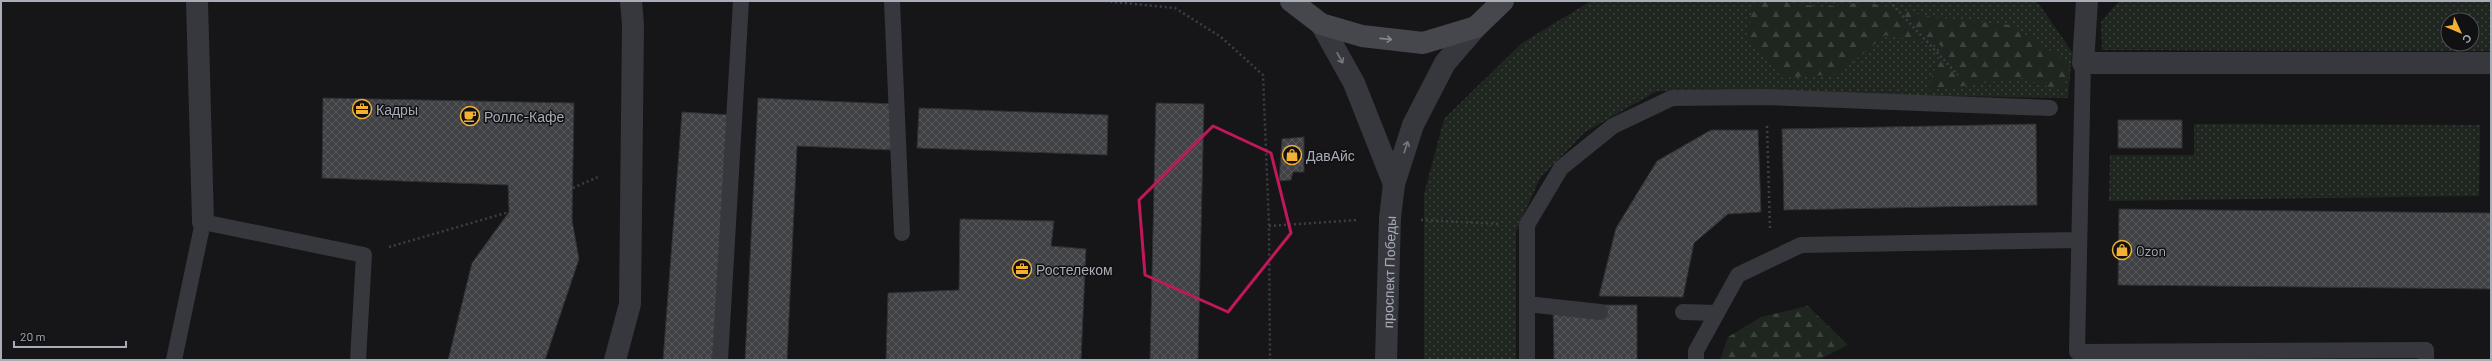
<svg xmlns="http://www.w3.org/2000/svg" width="2492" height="361" font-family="Barlow,sans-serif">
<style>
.grass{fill:url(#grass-dots);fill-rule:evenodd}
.forest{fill:url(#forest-firs)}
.building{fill:url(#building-cross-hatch);stroke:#303034}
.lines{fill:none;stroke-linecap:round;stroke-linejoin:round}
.path{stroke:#3d3f44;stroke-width:2.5;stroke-dasharray:2 3;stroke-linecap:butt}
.lane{stroke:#37383d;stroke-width:16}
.street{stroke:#37383d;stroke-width:22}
.secondary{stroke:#45474d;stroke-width:22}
.oneway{stroke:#858993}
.oneway2{stroke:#757881}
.marked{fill:none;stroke:#c2185b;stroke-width:3;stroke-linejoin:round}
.labels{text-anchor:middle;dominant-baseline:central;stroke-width:3;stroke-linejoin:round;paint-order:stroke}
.poi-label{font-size:14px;fill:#a8adb8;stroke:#111113;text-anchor:start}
.street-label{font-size:14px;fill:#a8adb8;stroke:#111113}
</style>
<defs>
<pattern id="grass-dots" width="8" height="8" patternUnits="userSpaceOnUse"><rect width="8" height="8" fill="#1e261f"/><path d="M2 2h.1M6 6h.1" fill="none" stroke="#3c433d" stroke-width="1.8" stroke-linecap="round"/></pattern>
<pattern id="forest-firs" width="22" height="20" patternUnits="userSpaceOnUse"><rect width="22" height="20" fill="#1e261f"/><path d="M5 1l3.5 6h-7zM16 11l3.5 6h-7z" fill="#3c433d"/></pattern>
<pattern id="building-cross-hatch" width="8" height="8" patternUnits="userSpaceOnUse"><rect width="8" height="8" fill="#404145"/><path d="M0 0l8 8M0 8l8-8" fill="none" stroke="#595a5e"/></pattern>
</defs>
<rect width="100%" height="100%" fill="#161618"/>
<!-- grass -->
<path class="grass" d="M1591,1H2034L2039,4L2072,52L2068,98L1657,91L1585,132L1540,178L1516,232V360H1424V194L1444,119L1522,43Z
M2119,1H2491V51L2102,50L2101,22ZM2448,20H2472V44H2448Z
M2194,124L2480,125L2479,196L2109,201L2110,155H2194Z"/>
<!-- forest -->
<path class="forest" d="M1770,1L1824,7L1865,2L1931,17L2011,25L2071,64L2063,91L2021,78L1926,91L1944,46L1885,35L1839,74L1782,78L1746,37L1754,4Z
M1808,306L1848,345L1818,360H1720L1728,337L1761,317Z"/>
<!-- building -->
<path class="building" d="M323,98L574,103L572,220L579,259L545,360H448L472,263L509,212L508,185L322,178Z
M758,98L894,104L892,150L797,146L787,360H745Z
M1156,103L1204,104L1198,360H1150Z
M919,108L1108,115L1107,155L917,148Z
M682,112L732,115L713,360H663Z
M2118,120H2182V148H2118Z
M2036,124L2037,205L1784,210L1782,129Z
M1711,130H1758L1761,212L1728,214L1694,243L1683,297L1599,296L1616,228L1657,161Z
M1304,137V172H1293L1291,180L1279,181L1282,139Z
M2119,209L2491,213V289L2118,285Z
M960,219L1054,221L1051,246L1086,249L1081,360H886L888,293L959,290Z
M1553,305H1637V360H1554Z"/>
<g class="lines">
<!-- path -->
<path class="path" d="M1105,1L1175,8L1221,37L1263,75L1269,226L1270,360
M1889,1L1958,75
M1767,126L1770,229
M573,188L600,176
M1421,220L1500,224
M1269,226L1358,220
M389,247L509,212"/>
<!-- lane -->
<path class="lane" d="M892,1L902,233
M2083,63L2077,352L2426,350V360
M1527,304L1600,312
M1683,312L1717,313
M174,360L203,222L364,255L358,360
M720,360L741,1
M1527,360V225L1561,168L1613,126L1672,98L1767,97L2050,108
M1696,360V351L1738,275L1801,245L2079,240"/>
<!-- street -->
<g class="street">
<path d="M197,1L203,222"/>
<path d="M2087,1L2083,63H2491"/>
<path d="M1321,24L1354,83L1394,184"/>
<path d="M615,360L630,304L633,25L631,1"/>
<path id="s1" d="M1386,360L1390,218L1394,184L1413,125L1445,63L1476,27"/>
</g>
<!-- secondary -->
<path class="secondary" d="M1291,1L1321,24L1362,36L1423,43L1476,27L1503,1"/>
</g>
<!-- one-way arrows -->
<defs><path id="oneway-shaft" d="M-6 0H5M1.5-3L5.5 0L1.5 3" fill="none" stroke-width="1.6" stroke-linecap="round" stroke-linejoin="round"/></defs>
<use class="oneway" href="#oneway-shaft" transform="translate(1386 39) rotate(6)"/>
<g class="oneway2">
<use href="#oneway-shaft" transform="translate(1340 58) rotate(61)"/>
<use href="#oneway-shaft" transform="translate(1406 147) rotate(-72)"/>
</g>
<!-- marked area -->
<path class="marked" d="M1213,126L1271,153L1291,233L1228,312L1145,275L1139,200Z"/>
<!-- icons -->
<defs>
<symbol id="office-ring" viewBox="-11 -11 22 22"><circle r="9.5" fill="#111113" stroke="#f2b134" stroke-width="1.5"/><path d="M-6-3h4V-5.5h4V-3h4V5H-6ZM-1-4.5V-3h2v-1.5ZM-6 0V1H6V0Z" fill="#f2b134"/></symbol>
<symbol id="cafe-ring" viewBox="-11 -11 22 22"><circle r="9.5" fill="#111113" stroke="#f2b134" stroke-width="1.5"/><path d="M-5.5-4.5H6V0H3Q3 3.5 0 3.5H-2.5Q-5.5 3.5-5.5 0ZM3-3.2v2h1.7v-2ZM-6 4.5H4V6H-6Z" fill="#f2b134"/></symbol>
<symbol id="shop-ring" viewBox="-11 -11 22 22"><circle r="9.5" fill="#111113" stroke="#f2b134" stroke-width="1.5"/><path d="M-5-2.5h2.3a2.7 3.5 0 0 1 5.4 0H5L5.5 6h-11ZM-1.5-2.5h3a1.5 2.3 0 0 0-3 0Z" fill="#f2b134"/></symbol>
</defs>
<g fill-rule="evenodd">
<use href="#office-ring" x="351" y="98" width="22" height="22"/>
<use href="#cafe-ring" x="459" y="105" width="22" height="22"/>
<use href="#shop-ring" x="1281" y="144" width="22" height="22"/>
<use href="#shop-ring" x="2111" y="239" width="22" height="22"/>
<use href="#office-ring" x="1011" y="258" width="22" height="22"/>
</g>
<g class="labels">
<!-- poi labels -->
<g class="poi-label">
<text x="376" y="109">Кадры</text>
<text x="484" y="116">Роллс-Кафе</text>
<text x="1306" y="155">ДавАйс</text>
<text x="2136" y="250">Ozon</text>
<text x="1036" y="269">Ростелеком</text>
</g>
<!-- street labels -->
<g class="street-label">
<text stroke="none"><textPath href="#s1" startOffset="88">проспект Победы</textPath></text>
</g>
</g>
<!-- border -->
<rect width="2492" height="361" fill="none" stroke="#a8adb8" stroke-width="4"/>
<!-- north arrow -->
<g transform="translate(2460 32) rotate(134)"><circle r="19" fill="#111113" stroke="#4d4f55"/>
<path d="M0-3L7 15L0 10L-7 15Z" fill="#f2b134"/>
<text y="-6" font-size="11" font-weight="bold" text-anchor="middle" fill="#a8adb8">С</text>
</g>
<!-- scale -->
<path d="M14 341v6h112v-6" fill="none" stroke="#a8adb8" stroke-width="2"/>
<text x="20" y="341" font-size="12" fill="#a8adb8" stroke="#111113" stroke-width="3" paint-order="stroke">20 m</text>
</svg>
